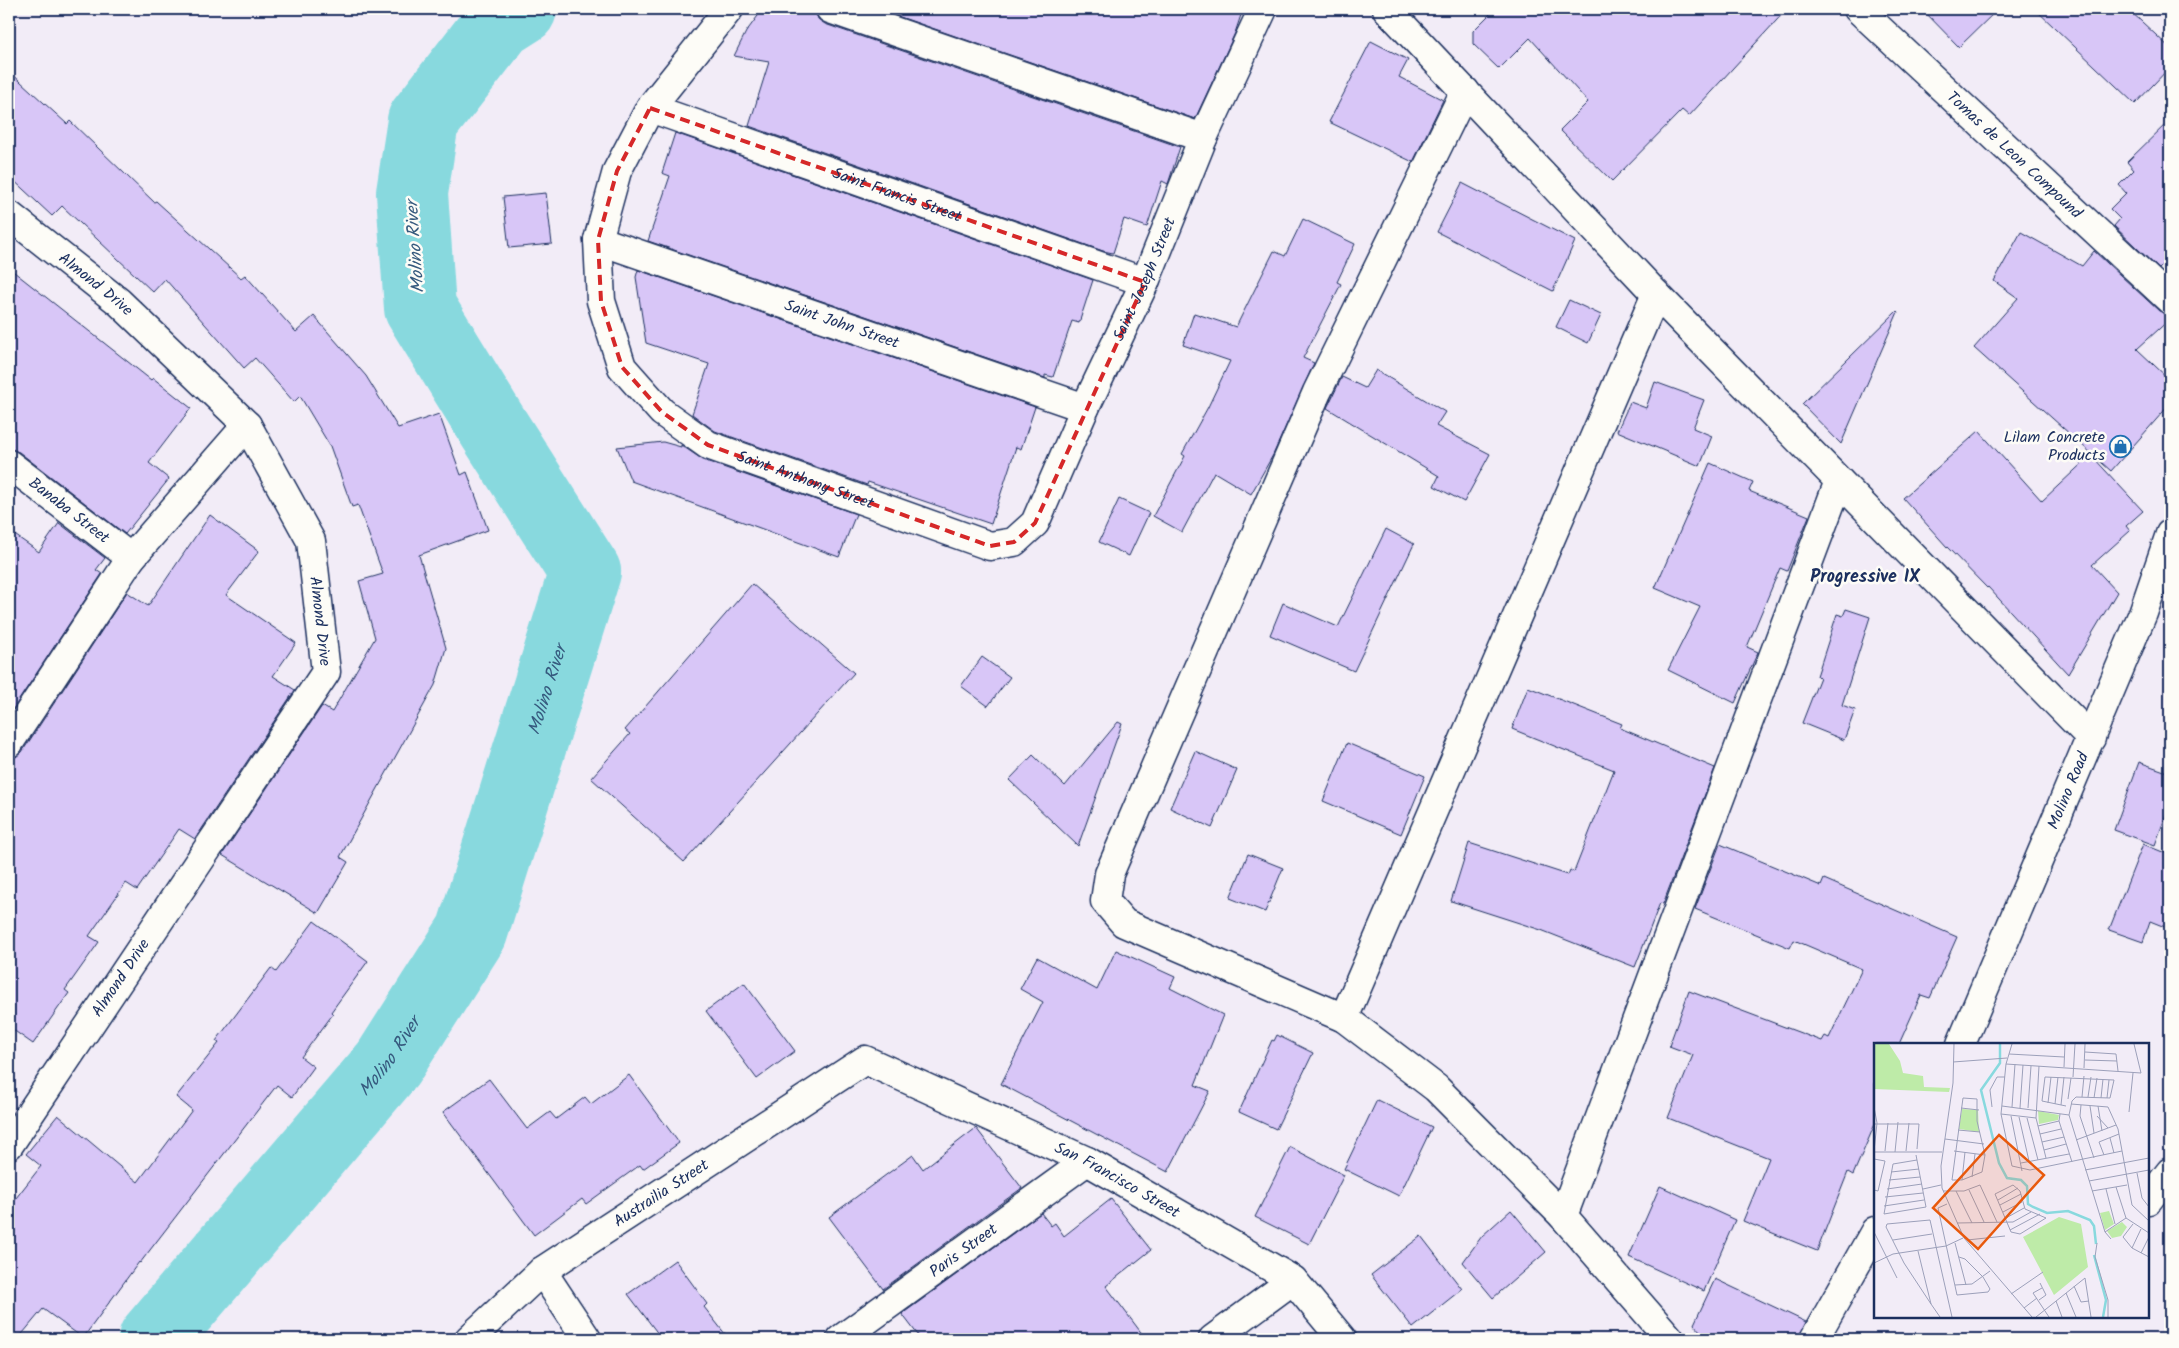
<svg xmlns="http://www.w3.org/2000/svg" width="2179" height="1348" font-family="Kalam,sans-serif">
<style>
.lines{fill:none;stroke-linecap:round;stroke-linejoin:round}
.river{stroke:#88d9de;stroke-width:72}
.building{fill:#d8c6f7;stroke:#1b2f5e}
.minor-casing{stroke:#1b2f5e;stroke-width:31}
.tertiary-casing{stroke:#1b2f5e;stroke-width:31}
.secondary-casing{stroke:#1b2f5e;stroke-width:31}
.minor{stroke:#fdfcf7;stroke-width:28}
.tertiary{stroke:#fdfcf7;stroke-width:28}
.secondary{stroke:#fdfcf7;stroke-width:28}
.marked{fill:none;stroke:#d62828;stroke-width:4;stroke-dasharray:10 6;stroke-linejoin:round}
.labels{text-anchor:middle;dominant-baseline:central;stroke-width:5;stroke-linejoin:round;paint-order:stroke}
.street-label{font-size:16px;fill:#1b2f5e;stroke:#fdfcf7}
.poi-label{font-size:16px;fill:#1b2f5e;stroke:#fdfcf7;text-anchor:end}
.water-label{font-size:18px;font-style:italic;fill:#365a7e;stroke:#fdfcf7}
.neighbourhood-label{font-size:18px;font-weight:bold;fill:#1b2f5e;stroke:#fdfcf7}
.inset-river{fill:none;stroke:#88d9de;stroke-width:2.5}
.inset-road{fill:none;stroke:#9ca0ba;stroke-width:1}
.view{fill:#e8590c;fill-opacity:0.15;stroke:#e8590c;stroke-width:2.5}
.inset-edge{fill:none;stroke:#1b2f5e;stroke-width:2.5}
</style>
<rect width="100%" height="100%" fill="#f2ecf7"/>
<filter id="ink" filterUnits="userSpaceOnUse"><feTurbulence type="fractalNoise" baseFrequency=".02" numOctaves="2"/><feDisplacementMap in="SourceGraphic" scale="10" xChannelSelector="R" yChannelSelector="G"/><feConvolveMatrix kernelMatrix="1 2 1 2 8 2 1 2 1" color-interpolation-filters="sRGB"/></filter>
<g filter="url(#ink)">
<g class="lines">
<!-- river -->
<path class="river" id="s1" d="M154,1339L388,1064L472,932L585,572L491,424L420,308L412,193L423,121L499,23L521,9"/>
</g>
<!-- building -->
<path class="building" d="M763,9H815L818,19L825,24L1180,147L1168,184L1162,181L1147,227L1124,219L1113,253L1103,251L749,126L769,62L734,56L746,32Z
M877,9H1243L1235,33L1195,119Z
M1495,9H1787L1689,116L1682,110L1612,181L1560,130L1588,102L1530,38L1499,69L1473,44V31Z
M1922,9H1998L1959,47Z
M2035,9H2128L2170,48V67L2135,104Z
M1371,41L1408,60L1399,77L1443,100L1413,162L1329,122Z
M9,71L67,124L70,121L154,202L156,201L241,278L245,275L296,332L314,316L366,376L398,428L439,414L461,475L467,472L488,530L419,555L446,648L435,685L340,857L348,862L318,913L222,855L322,706L332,712L375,638L359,581L383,574L358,505L352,507L330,446L300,396L294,402L255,358L244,368L165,279L153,292L62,206L52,216L9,176Z
M2170,120V258L2159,269L2114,226L2120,219L2110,209L2126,193L2119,185L2134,170L2127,162Z
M675,133L1093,280L1079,323L1072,321L1053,377L1045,375V378L648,241L670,176L662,173Z
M1462,183L1575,241L1553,291L1437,232Z
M546,193L552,244L509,248L503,197Z
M1303,219L1355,244L1337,282L1341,284L1303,358L1314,363L1273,455L1251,494L1214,472L1182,532L1153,516L1185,456L1182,454L1208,407L1230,361L1183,345L1194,313L1236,327L1274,251L1285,256Z
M2021,232L2082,266L2094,251L2159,311L2170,315V319L2137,349L2170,380V404L2111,471L1974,348L2018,298L1994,281Z
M9,268L151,380L153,378L191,408L149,463L169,479L125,534L19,452L9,449Z
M638,270L1035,407L1021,449L1016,447L991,524L868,482L867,485L715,431L692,414L709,364L646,343L636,277Z
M1569,300L1601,315L1588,343L1556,327Z
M1897,311L1898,312L1841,444L1802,404Z
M1376,370L1445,412L1436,426L1490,454L1464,502L1434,486L1439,476L1327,408L1342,377L1365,388Z
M1655,382L1704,400L1693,428L1712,436L1700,466L1617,431L1630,402L1646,408Z
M1979,431L2042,501L2091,455L2143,511L2126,526L2130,531L2092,565L2117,592L2068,674L1988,587L1987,588L1947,547L1903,498Z
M663,442L681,447V445L703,460L856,514L839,557L631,481L617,447Z
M1710,463L1753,482L1749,491L1809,516L1787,571L1780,568L1747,647L1758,652L1735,703L1668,670L1700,607L1655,588Z
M1119,499L1149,513L1129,556L1099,542Z
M210,515L259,551L226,595L296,643L273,676L295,690L195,839L179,829L137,890L126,883L89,936L99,942L65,990L69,993L33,1044L9,1027V759L16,757L22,752L127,592L148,606Z
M59,523L105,558L96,570L102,574L9,715V531L39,552Z
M1386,529L1414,544L1354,671L1270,635L1283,603L1338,627Z
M752,584L854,673L684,862L591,778L630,734L625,730Z
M1846,609L1870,617L1842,705L1855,710L1844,740L1802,723L1820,677L1817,676L1837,614L1843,616Z
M982,657L1010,677L988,706L961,686Z
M1528,687L1622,724L1620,728L1715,768L1663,904L1660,903L1635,967L1541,930L1451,901L1469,843L1568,875L1570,870L1574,872L1614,770L1512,729Z
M1118,722L1122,724L1078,846L1009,780L1033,755L1065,786Z
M1347,743L1425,776L1401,834L1323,801Z
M1195,751L1237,770L1212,828L1170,808Z
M2139,762L2170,773V804L2155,845L2114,830Z
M1720,844L1821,886L1824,879L1957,937L1930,998L1921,995L1899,1044H1875V1124L1853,1175L1848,1172L1817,1251L1743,1221L1769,1158L1668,1118L1693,1055L1669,1046L1689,991L1822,1041L1825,1036L1829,1038L1862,969L1794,940L1790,948L1695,909Z
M2143,844L2170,855V929L2150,921L2143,942L2109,930Z
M1248,854L1283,868L1265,912L1230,898Z
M314,921L368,961L331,1012L333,1014L301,1057L314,1067L292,1097L277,1085L140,1263L139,1262L83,1338L43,1309L18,1339H9V1207L41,1166L26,1154L58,1115L138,1182L192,1110L176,1097L219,1043L216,1041L271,968L276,972Z
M1116,950L1175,977L1170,988L1223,1015L1195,1085L1210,1091L1168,1172L1001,1084L1043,1002L1020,989L1037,957L1097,990Z
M744,983L795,1051L757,1079L706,1011Z
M1277,1035L1313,1053L1276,1129L1239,1112L1272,1040L1274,1041Z
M629,1075L679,1143L643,1169L640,1165L586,1204L582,1199L534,1235L443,1112L489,1079L527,1129L550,1112L556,1119L585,1097L591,1104Z
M1377,1100L1432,1127L1399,1196L1344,1169Z
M976,1128L1022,1188L883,1289L829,1217L913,1155L923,1169Z
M1290,1147L1344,1175L1309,1244L1255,1217Z
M1660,1186L1735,1220L1704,1291L1629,1257Z
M1111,1199L1151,1250L1106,1286L1146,1339H921L902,1314L1041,1213L1051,1226L1055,1223L1064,1236Z
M1511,1210L1546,1252L1493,1298L1463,1262L1482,1236Z
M1421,1236L1462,1289L1413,1328L1371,1275Z
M675,1260L707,1304L704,1307L729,1339H662L628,1294Z
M1715,1279L1806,1322L1798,1339H1707L1694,1324Z"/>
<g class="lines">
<defs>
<g id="minor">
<path id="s2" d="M729,9L650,108L617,171L598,240L601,301L622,367L662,412L708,445L990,546L1014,542L1035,523L1085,408L1145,282L1203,138L1263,9"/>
<path d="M830,9L1203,138"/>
<path d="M1387,9L1656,294L2091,738"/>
<path id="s3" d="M1858,9L2170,300"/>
<path d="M1465,91L1317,392L1109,874L1105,901L1124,923L1344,1018L1436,1088L1563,1216L1670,1339"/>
<path id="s4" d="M650,108L1145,282"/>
<path id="s5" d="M598,240L1085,408"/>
<path id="s6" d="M9,464L131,558"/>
<path d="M9,743L131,558L247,425"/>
<path d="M1344,1018L1656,294"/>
<path d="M2148,1200L2170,1172"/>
<path d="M1563,1216L1839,481"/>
<path d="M542,1271L587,1339"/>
<path id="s7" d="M469,1339L542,1271L865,1060L1087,1161L1293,1280L1342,1339"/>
<path id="s8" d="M841,1339L1087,1161"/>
<path d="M1213,1339L1293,1280"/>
</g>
<g id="tertiary">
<path id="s9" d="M9,215L119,302L247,425L311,541L326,672L9,1145"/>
</g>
<g id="secondary">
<path id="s10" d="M1961,1044L2143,613L2170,534"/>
<path d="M1814,1339L1875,1231"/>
</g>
</defs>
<!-- minor casing -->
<use href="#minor" class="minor-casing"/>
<!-- tertiary casing -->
<use href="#tertiary" class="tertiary-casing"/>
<!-- secondary casing -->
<use href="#secondary" class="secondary-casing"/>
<!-- minor -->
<use href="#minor" class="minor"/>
<!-- tertiary -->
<use href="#tertiary" class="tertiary"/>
<!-- secondary -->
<use href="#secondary" class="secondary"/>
</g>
</g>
<!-- marked area -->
<path class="marked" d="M650,108L1145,282L1035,523L1014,542L990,546L708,445L662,412L622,367L601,301L598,240L617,171Z"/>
<!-- icons -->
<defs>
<symbol id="shop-ring" viewBox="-11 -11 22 22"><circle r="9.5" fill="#fdfcf7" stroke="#1f6fb2" stroke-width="1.5"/><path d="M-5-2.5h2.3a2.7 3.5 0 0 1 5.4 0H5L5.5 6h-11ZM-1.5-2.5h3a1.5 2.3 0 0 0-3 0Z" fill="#1f6fb2"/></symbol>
</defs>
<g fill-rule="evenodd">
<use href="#shop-ring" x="2108" y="434" width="25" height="25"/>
</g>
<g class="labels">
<!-- street labels -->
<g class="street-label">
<text stroke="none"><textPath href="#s3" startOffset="214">Tomas de Leon Compound</textPath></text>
<text stroke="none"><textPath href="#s4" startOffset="262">Saint Francis Street</textPath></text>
<text stroke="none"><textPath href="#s2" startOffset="1136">Saint Joseph Street</textPath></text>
<text stroke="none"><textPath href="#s9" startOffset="111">Almond Drive</textPath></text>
<text stroke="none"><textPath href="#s5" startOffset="258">Saint John Street</textPath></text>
<text stroke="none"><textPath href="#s2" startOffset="620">Saint Anthony Street</textPath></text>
<text stroke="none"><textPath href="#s6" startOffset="76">Banaba Street</textPath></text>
<text stroke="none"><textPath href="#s9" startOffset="531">Almond Drive</textPath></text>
<text stroke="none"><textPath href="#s10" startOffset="275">Molino Road</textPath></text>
<text transform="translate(121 978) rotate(-56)">Almond Drive</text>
<text stroke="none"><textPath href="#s7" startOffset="765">San Francisco Street</textPath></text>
<text stroke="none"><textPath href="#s7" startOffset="242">Austrailia Street</textPath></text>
<text stroke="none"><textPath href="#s8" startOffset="151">Paris Street</textPath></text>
</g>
<!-- poi labels -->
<g class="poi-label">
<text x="2105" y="437">Lilam Concrete<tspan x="2105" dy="18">Products</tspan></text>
</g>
<!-- water labels -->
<g class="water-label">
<text transform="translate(416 247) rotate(-94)">Molino River</text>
<text stroke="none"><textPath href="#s1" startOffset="771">Molino River</textPath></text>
<text stroke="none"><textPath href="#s1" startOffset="368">Molino River</textPath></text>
</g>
<!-- neighbourhood labels -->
<g class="neighbourhood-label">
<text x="1865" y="577">Progressive IX</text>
</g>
</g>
<!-- overview -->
<g transform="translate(1874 1043)">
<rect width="275" height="275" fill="#f2ecf7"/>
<path d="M0,1H15L26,18L29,30L49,33L50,44L76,45L75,49L0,46ZM88,66L104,67L105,89L85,86ZM164,68L185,72L184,77L165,81ZM235,168L240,181L231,187L226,170ZM185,174L207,181L214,224L180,252L149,194ZM248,179L253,184L247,193L238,195L233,188Z" fill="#beeba8"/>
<path class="inset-river" d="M126,1V20L107,47L125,120L133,135L147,137L153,143L154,161L159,164L173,170L194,168L216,177L220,183L222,201M220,212L232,257L229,274"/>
<path class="inset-road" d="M80,1L79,40L67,123L68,145L90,195L158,274M138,1L132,21L127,71L138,123L156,127L248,108M211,9L242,11L244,28M135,11L190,14M211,17L243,18M79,19L133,15M132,21L267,30L260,1M165,23L162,75L172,115M190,24L191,1M210,25L211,1M199,34L201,1M208,54L210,33M214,54L217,34M89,55L103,56V78L111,112L108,129L88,137H78ZM220,55L223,35M227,55L229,36M233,55L235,37M194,56L197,35M174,60L177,34M181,61L184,34M197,61L234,64L244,86L258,162L275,178M187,62L190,34M207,62L206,73L220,115M128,63L195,72M192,63L168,58L171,34L240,37L236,55L202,54L198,58L195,72L231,189L237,196M216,63L220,90M224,63L228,88M0,64L3,80L0,108M118,64L116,47L123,34H131M138,64L141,21M87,65L105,67M146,65L149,22M154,65L157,23M255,69L259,30M127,71L162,75M186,71L185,78L198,119M137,73L148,128M223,73L234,85M145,74L155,118M153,75L164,117M0,81H45L43,106M164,83L185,78M84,87L106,89M166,91L187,86M236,95L240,110M71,96L110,101M202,97L242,82M168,99L190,94M170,107L192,101M11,108L14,80M32,108L35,80M80,108L111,112M0,109H68M21,109L24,79M42,112L52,164L10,171L19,121L43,117M230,112L225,99L245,91M0,116L11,118L4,148L0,147M147,120L195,111M211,127L275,115M17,129L45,126M263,130L268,155L275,164M98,134L101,111M15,137L46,134M88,137L91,109M215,138L275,127M139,142L146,148L151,166L172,175L146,191L137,189L121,151ZM242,144L252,175L275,190M13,146L48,141M49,146L67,142M232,146L241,181M95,147L110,179M69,148H90L106,142L123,179M82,148L98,180M218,148L253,142M11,154L49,150M124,157L144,145M73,161L64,165L83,252L114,249L116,246L109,234L91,216L85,214M126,162L147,151M10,163L50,157M129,169L148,159M132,175L150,165M83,180L139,179L157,169M259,181L249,194L258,205L275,214M136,187L166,171M0,189L23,235M231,189L252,175M19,197L58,191M93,197L131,193M81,200L92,242M223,200L221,214L234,257V274M258,205L267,186M44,208L57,261L66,274M267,210L275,194M0,220L19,211L72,203L89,195M81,242L98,241L116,228M200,243L207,259L215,258M168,245L159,250L175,274M192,250L202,274M137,251L169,229M165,257L172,252L166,240M182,258L188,274M57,261L30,220L12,184L13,181L56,177L78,274M150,265L163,255M162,274L211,235L217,274"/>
<path class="view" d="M125,92L170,132L104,206L59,165Z"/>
<rect width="275" height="275" class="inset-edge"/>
</g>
<!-- margin -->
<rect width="2179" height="1348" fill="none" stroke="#fdfcf7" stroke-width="30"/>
<rect x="15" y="15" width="2149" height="1318" fill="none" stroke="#1b2f5e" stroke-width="2" filter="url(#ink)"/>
</svg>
